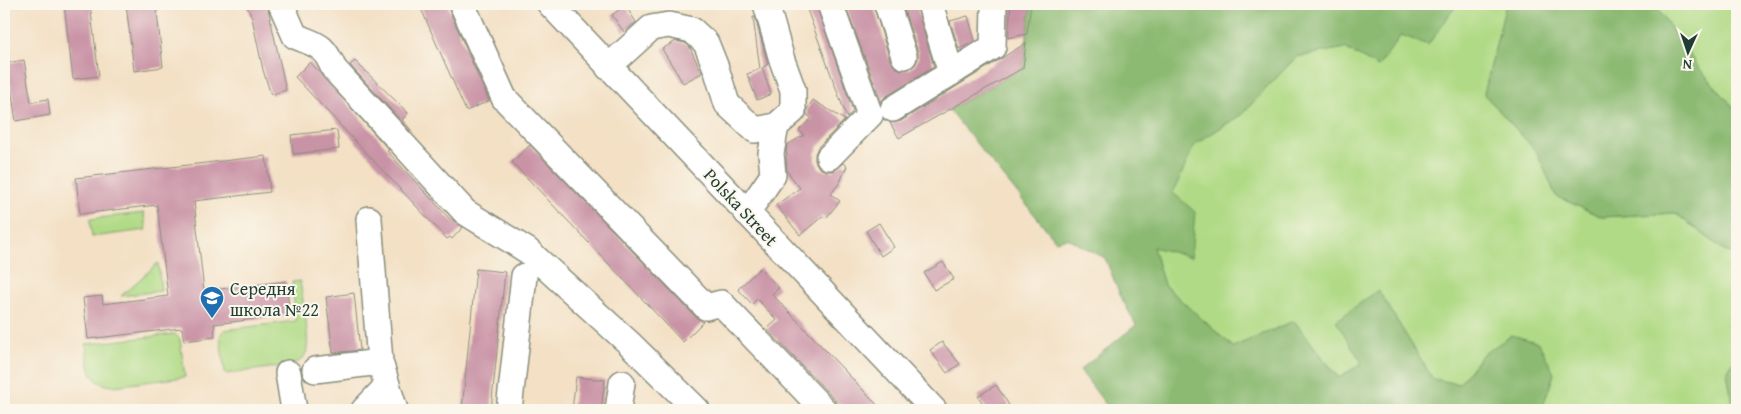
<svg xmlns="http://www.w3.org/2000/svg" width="1741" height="414" font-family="'Gentium Book Plus',serif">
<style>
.green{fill:#b0da85;stroke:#688c5c}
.forest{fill:#8cba72;stroke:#567c53}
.building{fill:#c993a6}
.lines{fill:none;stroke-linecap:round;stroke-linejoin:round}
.minor-casing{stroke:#898e7c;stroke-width:28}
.minor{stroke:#fff;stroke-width:25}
.labels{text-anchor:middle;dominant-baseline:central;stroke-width:4;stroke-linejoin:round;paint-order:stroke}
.street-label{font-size:18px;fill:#1f3d34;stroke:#fbf7ec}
.poi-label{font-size:18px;fill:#1f3d34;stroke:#fbf7ec;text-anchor:start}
</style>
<rect width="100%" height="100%" fill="#fbf7ec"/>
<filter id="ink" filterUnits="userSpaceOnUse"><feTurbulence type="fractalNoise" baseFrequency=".02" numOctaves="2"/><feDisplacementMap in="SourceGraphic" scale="10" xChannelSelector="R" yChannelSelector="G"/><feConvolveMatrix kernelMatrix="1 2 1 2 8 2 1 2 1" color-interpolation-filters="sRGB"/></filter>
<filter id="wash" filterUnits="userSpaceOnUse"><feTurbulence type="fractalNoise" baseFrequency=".0096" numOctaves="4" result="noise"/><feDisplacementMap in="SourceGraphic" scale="20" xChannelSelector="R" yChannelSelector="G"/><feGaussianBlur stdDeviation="1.12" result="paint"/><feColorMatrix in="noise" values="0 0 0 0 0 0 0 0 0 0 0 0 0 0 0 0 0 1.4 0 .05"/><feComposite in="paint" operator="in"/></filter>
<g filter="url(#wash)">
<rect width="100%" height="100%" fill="#f3e0c5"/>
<!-- green -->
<path class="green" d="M1457,4H1506L1484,94L1537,152L1556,196L1602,217L1675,213L1727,252L1737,254V355L1727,372L1734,410H1545L1543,406L1554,374L1482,355L1459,384L1433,379L1378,290L1362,363L1339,378L1294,321L1233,347L1164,285L1152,246L1191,257L1172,193L1195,144L1242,114L1296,57L1345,48L1378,66L1401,35L1457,7Z
M1654,4H1737V111L1698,67Z
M144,213L146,230L92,237L90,219Z
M158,263L161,291L121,296Z
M300,281C302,297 311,341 306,353C303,360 297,363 291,365L225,374L220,336L224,330L296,321L292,282Z
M175,334L180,339L185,377L113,386C87,384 89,364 86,344Z"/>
<!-- forest -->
<path class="forest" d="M1031,4H1457L1428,45L1401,35L1378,67L1345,48L1296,57L1242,114L1195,144L1173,193L1195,212L1191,257L1153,247L1164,285L1233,347L1294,321L1339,378L1362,363L1336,321L1378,290L1433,379L1459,384L1482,355L1512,335L1539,343L1554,374L1543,405L1545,410H1114L1107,406L1080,370L1136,325L1121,297L1105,258L1067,238L1056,241L949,110L1023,68Z
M1506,4H1654L1698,67L1737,111V254L1727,252L1675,213L1602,217L1556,196L1537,152L1484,94Z
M1737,355V410H1734L1727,372Z"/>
<g id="blocks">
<!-- building -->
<path class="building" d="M64,4H90L99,76L73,79Z
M126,4H156L163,67L134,71Z
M246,4H267L286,90L271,95L263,70L252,18Z
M419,4H448L449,10L489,101L466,111Z
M805,4H816L853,111L847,118Z
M845,4H873L890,60L895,67L902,70L909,69L915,65L918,59V52L902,4H916L934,67L885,97L881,102Z
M1011,4H1031L1027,34L1008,38Z
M625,5L636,22L624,32L612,15Z
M968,16L975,41L959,49L950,21Z
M753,17H755L768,64L762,68L771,94L757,100L747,74L760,69Z
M676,41L685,43L689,46L702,73L683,83L662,49Z
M1026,43L1023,68L899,138L890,123L901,121Z
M24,60L31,102L48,99L50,115L16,121L7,63Z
M355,61L408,113L402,120L411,130L410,131L350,65Z
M310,62L389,150L387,151L449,218L463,227L452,239L450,237L447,239L295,77Z
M813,100L845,120L818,147L815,154V161L819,168L826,171H833L843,163L847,166L840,182L831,194L840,201L826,218L823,216L800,235L776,205L800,188L787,171L786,156L787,155L786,152L787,145L804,135L799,130L812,118L807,115V109Z
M337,130L339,149L293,154L291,135Z
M530,145L696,317L703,322L683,342L512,162Z
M266,156L270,192L194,201L204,291L286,281L290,315L214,324L215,337L184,341L182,328L88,339L83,298L102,296L103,304L168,296L157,205L80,214L76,178Z
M879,223L894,247L881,256L866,231Z
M943,262L954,279L934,290L924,273Z
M760,268L779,288L772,294L882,410H845L767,329L777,320L757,299L752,304L738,289Z
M476,269L505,272L494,380L491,410H462Z
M354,293L360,350L333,353L326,297Z
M942,342L960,364L947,373L930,350Z
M576,377L605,380L601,410H572Z
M996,385L1009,405L1002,410H987L978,396Z"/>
</g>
</g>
<g filter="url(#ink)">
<use href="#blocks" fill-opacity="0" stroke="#898e7c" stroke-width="1"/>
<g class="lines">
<defs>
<path id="minor" d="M281,4L295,36C319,46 323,44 334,69L465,212L528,251L629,343L697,410
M462,4L504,98L706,307L721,303L824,410
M550,4L934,410
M887,4L904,56
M930,4L951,73
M608,67L651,28L669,25L692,30L706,43L716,68L727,104L755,130L776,126L793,111V90L782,60L766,4
M893,109L993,47L994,5
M829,157L870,115L830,4
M747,213L773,175L771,153L776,126
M369,219L380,362L395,410
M315,370L380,362
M288,373L294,410
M364,410L387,386
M509,410L524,276
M618,410L622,383"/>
</defs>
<!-- minor casing -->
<use href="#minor" class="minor-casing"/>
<!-- minor -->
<use href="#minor" class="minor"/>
</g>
</g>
<!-- icons -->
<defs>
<symbol id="school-pin" viewBox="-11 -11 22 30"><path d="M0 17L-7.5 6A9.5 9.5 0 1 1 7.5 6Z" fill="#1f6fb2" stroke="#fbf7ec"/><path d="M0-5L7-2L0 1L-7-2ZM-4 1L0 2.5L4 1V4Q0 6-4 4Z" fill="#fff"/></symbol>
</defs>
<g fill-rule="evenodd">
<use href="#school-pin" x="198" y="284" width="28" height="38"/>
</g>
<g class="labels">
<!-- street labels -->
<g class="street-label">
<text transform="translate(741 207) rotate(47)">Polska Street</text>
</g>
<!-- poi labels -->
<g class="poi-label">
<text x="230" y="288">Середня<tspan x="230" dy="21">школа №22</tspan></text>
</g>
</g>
<!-- margin -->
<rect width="1741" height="414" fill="none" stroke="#fbf7ec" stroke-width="20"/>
<!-- north arrow -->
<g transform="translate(1688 52) rotate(183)" stroke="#fbf7ec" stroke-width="4" paint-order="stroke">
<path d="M0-4L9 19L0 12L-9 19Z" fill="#1f3d34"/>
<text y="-8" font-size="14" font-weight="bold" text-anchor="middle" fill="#1f3d34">N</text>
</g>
</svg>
